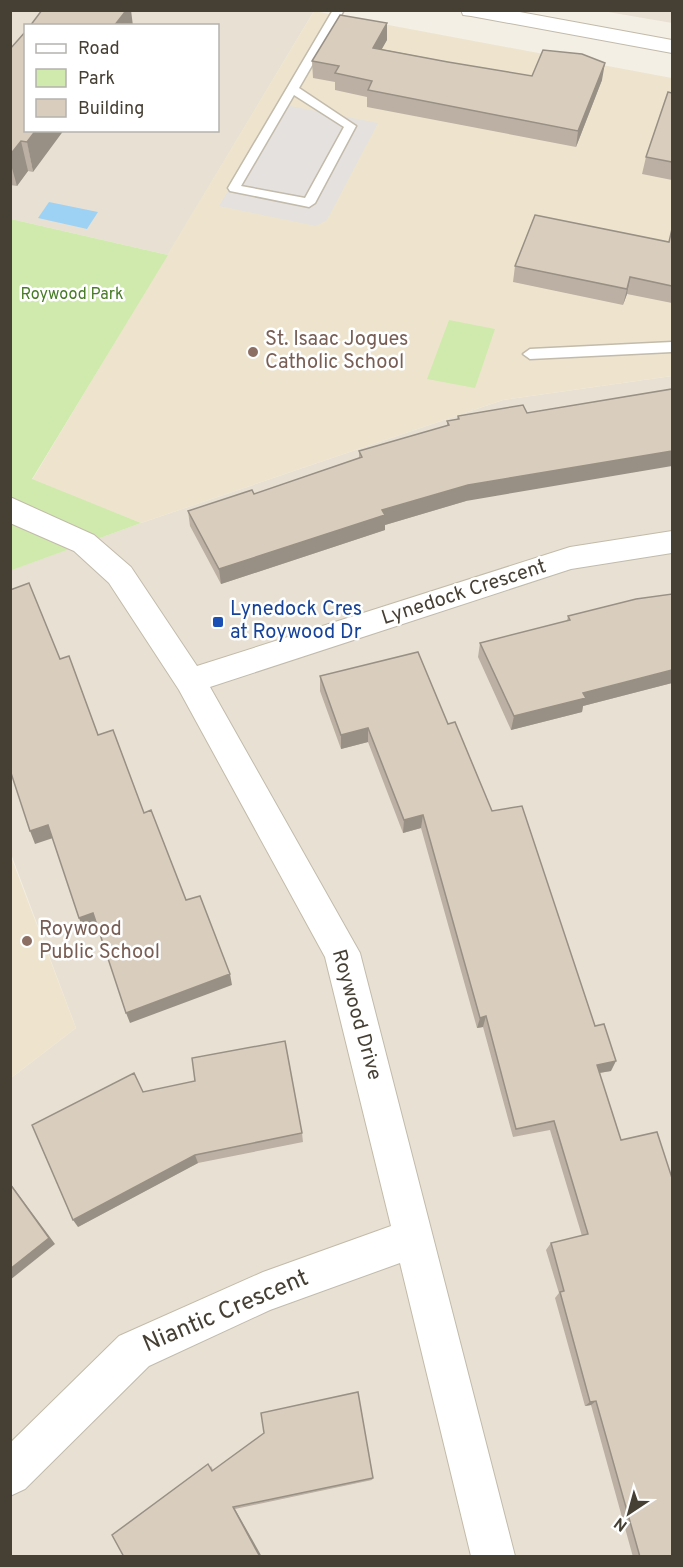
<svg xmlns="http://www.w3.org/2000/svg" width="683" height="1567" font-family="Overpass,sans-serif">
<style>
.residential{fill:#e8e1d3;fill-rule:evenodd}
.education{fill:#eee4ce}
.green{fill:#cfeaac}
.parking{fill:#e4e1de}
.water{fill:#9ed2f4}
.lines{fill:none;stroke-linecap:round;stroke-linejoin:round}
.service-casing{stroke:#c2baaa;stroke-width:3}
.minor-casing{stroke:#c2baaa;stroke-width:2}
.tertiary-casing{stroke:#c2baaa;stroke-width:2}
.service{fill:#fff;fill-rule:evenodd}
.minor{fill:#fff;fill-rule:evenodd}
.tertiary{fill:#fff;fill-rule:evenodd}
.wall{fill:#bbb0a3}
.shaded-wall{fill:#989084}
.building{fill:#d9cdbd;stroke:#989084;stroke-width:1.5}
.education-dot{fill:#8d6e63;stroke:#fff;stroke-width:2}
.transit-dot{fill:#1a4fb4;stroke:#fff;stroke-width:2}
.labels{text-anchor:middle;dominant-baseline:central;stroke-width:5;stroke-linejoin:round;paint-order:stroke}
.far-park-label{font-size:16px;fill:#477b25;stroke:#fff}
.education-label{font-size:20px;fill:#785e54;stroke:#fff;text-anchor:start}
.street-label{font-size:20px;fill:#463f34;stroke:#fff}
.transit-label{font-size:20px;fill:#164399;stroke:#fff;text-anchor:start}
.near-street-label{font-size:24px;fill:#463f34;stroke:#fff}
</style>
<rect width="100%" height="100%" fill="#f4efe5"/>
<!-- residential -->
<path class="residential" d="M11,11L312,10L314,11L168,255L11,219ZM26,26H218V130H26Z
M602,11H672V23Z
M672,376V1556H11V1078L76,1028L11,854V570L141,523L503,400Z"/>
<!-- education -->
<path class="education" d="M314,11L672,78V376L503,400L141,523L32,480Z
M10,854L76,1028L11,1078H10Z"/>
<!-- green -->
<path class="green" d="M11,219L168,255L32,479L141,523L12,570Z
M449,320L495,329L475,388L427,379Z"/>
<!-- parking -->
<path class="parking" d="M280,104L378,123L327,220L316,226L219,206Z"/>
<!-- water -->
<path class="water" d="M49,202L98,212L87,229L38,218Z"/>
<g class="lines">
<defs>
<path id="service" d="M333,10H344L299,88L356,126L315,203L309,207L230,191L228,188ZM294,95L344,127L305,198L241,186Z
M672,342V352L530,359L523,354L530,349Z"/>
<path id="minor" d="M10,497L94,535L131,567L197,666L570,547L672,531V553L571,569L210,687L360,953L515,1556H471L400,1263L270,1310L149,1366L25,1489L10,1496V1443L119,1336L263,1272L391,1226L325,957L179,690L109,583L74,551L10,523Z"/>
<path id="tertiary" d="M461,10H509L672,40V53L471,16L463,15Z"/>
</defs>
<!-- service casing -->
<use href="#service" class="service-casing"/>
<!-- minor casing -->
<use href="#minor" class="minor-casing"/>
<!-- tertiary casing -->
<use href="#tertiary" class="tertiary-casing"/>
<!-- service -->
<use href="#service" class="service"/>
<!-- minor -->
<use href="#minor" class="minor"/>
<!-- tertiary -->
<use href="#tertiary" class="tertiary"/>
</g>
<!-- wall -->
<path class="wall" d="M387,40L381,49L448,62L532,76L602,80L576,147L367,107V97L335,90V82L313,78L312,61Z
M10,49L33,172L28,171L17,186L10,185Z
M672,93V180L642,174L646,157Z
M672,229V303L627,294L623,305L513,282L515,266L669,242Z
M523,405L466,501L385,525V530L221,584L190,526L188,511L254,494L359,458V451L447,426V421L457,419L458,416Z
M672,594V683L583,706L582,712L511,730L478,657L480,643L567,621L568,616Z
M320,676L448,724L492,811L595,1026L611,1071L600,1073L672,1557H633L591,1405L585,1406L555,1298L559,1293L546,1250L551,1243L582,1236L550,1130L513,1137L483,1027L477,1028L421,828L403,833L368,742L341,749L320,691Z
M143,1092L302,1133L303,1142L198,1163L78,1227Z
M211,1466L213,1470L373,1478L372,1480L235,1509L124,1557Z"/>
<!-- shaded-wall -->
<path class="shaded-wall" d="M118,10H131L133,26H114Z
M387,23V40L373,65V48Z
M605,63L602,80L576,147L578,131Z
M36,130H64L33,172L27,142Z
M21,141L28,171L17,186L10,161V155Z
M630,277L627,294L623,305Z
M672,451V466L466,501L385,525V530L221,584L219,569L382,510L468,485Z
M672,670V683L583,706L582,712L511,730L514,716L583,693Z
M368,728V742L341,749V735Z
M423,815L421,828L403,833L404,820Z
M48,825L53,838L35,844L30,831Z
M93,913L98,925L83,930L79,918Z
M230,974L232,985L130,1023L126,1013Z
M486,1016L483,1027L477,1028L480,1018Z
M616,1061L611,1071L592,1074L597,1065Z
M195,1155L198,1163L78,1227L73,1220Z
M10,1183L55,1244L10,1280Z
M596,1401L591,1405L585,1406L590,1402Z
M233,1507L235,1509L262,1557H260Z"/>
<!-- building -->
<path class="building" d="M42,10H120L125,12L114,26H30Z
M340,15L387,23L373,48L448,62L532,76L543,50L582,54L605,63L578,131L368,90L372,81L335,73L339,66L312,61Z
M26,31V130H36L27,142L21,141L10,155V49Z
M668,92L672,93V162L646,157Z
M535,215L669,242L672,229V286L630,277L627,289L515,266Z
M672,389V451L468,485L382,510L385,515L219,569L188,511L252,490L254,494L362,457L359,451L449,425L447,421L459,419L458,416L523,405L527,413Z
M29,583L60,659L69,656L98,735L113,730L144,813L151,810L186,900L200,896L230,974L126,1013L93,913L79,918L48,825L30,831L10,770V590Z
M672,594V670L583,693L586,698L514,716L480,643L570,620L568,616L636,599Z
M418,652L448,724L455,722L492,811L522,806L595,1026L604,1024L616,1061L597,1065L621,1140L657,1132L672,1178V1557H640L596,1401L590,1402L560,1292L564,1291L551,1243L588,1234L554,1121L516,1129L486,1016L480,1018L423,815L404,820L368,728L341,735L320,676Z
M285,1041L302,1133L195,1155L73,1220L32,1125L134,1073L143,1092L195,1081L192,1058Z
M10,1184L49,1238L10,1269Z
M358,1392L373,1478L233,1507L260,1557H124L112,1535L208,1464L212,1471L264,1433L261,1413Z"/>
<!-- markers -->
<g class="education-dot">
<circle cx="253" cy="352" r="6"/>
<circle cx="27" cy="941" r="6"/>
</g>
<rect class="transit-dot" x="212" y="616" width="12" height="12" rx="3"/>
<g class="labels">
<!-- far-park labels -->
<g class="far-park-label">
<text x="72" y="295">Roywood Park</text>
</g>
<!-- education labels -->
<g class="education-label">
<text x="265" y="340">St. Isaac Jogues<tspan x="265" dy="23">Catholic School</tspan></text>
<text x="39" y="930">Roywood<tspan x="39" dy="23">Public School</tspan></text>
</g>
<!-- street labels -->
<g class="street-label">
<text transform="translate(464 593) rotate(-18)">Lynedock Crescent</text>
<text transform="translate(356 1015) rotate(74)">Roywood Drive</text>
</g>
<!-- transit labels -->
<g class="transit-label">
<text x="230" y="610">Lynedock Cres<tspan x="230" dy="23">at Roywood Dr</tspan></text>
</g>
<!-- near-street labels -->
<g class="near-street-label">
<text transform="translate(226 1312) rotate(-23)">Niantic Crescent</text>
</g>
</g>
<!-- border -->
<rect width="683" height="1567" fill="none" stroke="#463f34" stroke-width="24"/>
<!-- legend -->
<rect x="24" y="24" width="195" height="108" fill="#ffffff" stroke="#b5b2ae" stroke-width="1.5"/>
<rect x="36" y="44" width="30" height="9" fill="#ffffff" stroke="#b5b2ae" stroke-width="1.5"/>
<text x="78" y="54" font-size="18" fill="#463f34">Road</text>
<rect x="36" y="69" width="30" height="18" fill="#cfeaac" stroke="#b5b2ae" stroke-width="1.5"/>
<text x="78" y="84" font-size="18" fill="#463f34">Park</text>
<rect x="36" y="99" width="30" height="18" fill="#d9cdbd" stroke="#b5b2ae" stroke-width="1.5"/>
<text x="78" y="114" font-size="18" fill="#463f34">Building</text>
<!-- north arrow -->
<g transform="translate(629 1513) rotate(216)" stroke="#ffffff" stroke-width="4.5" paint-order="stroke">
<path d="M0-4.5L10 22L0 15L-10 22Z" fill="#463f34"/>
<text y="-9" font-size="16" font-weight="bold" text-anchor="middle" fill="#463f34">N</text>
</g>
</svg>
